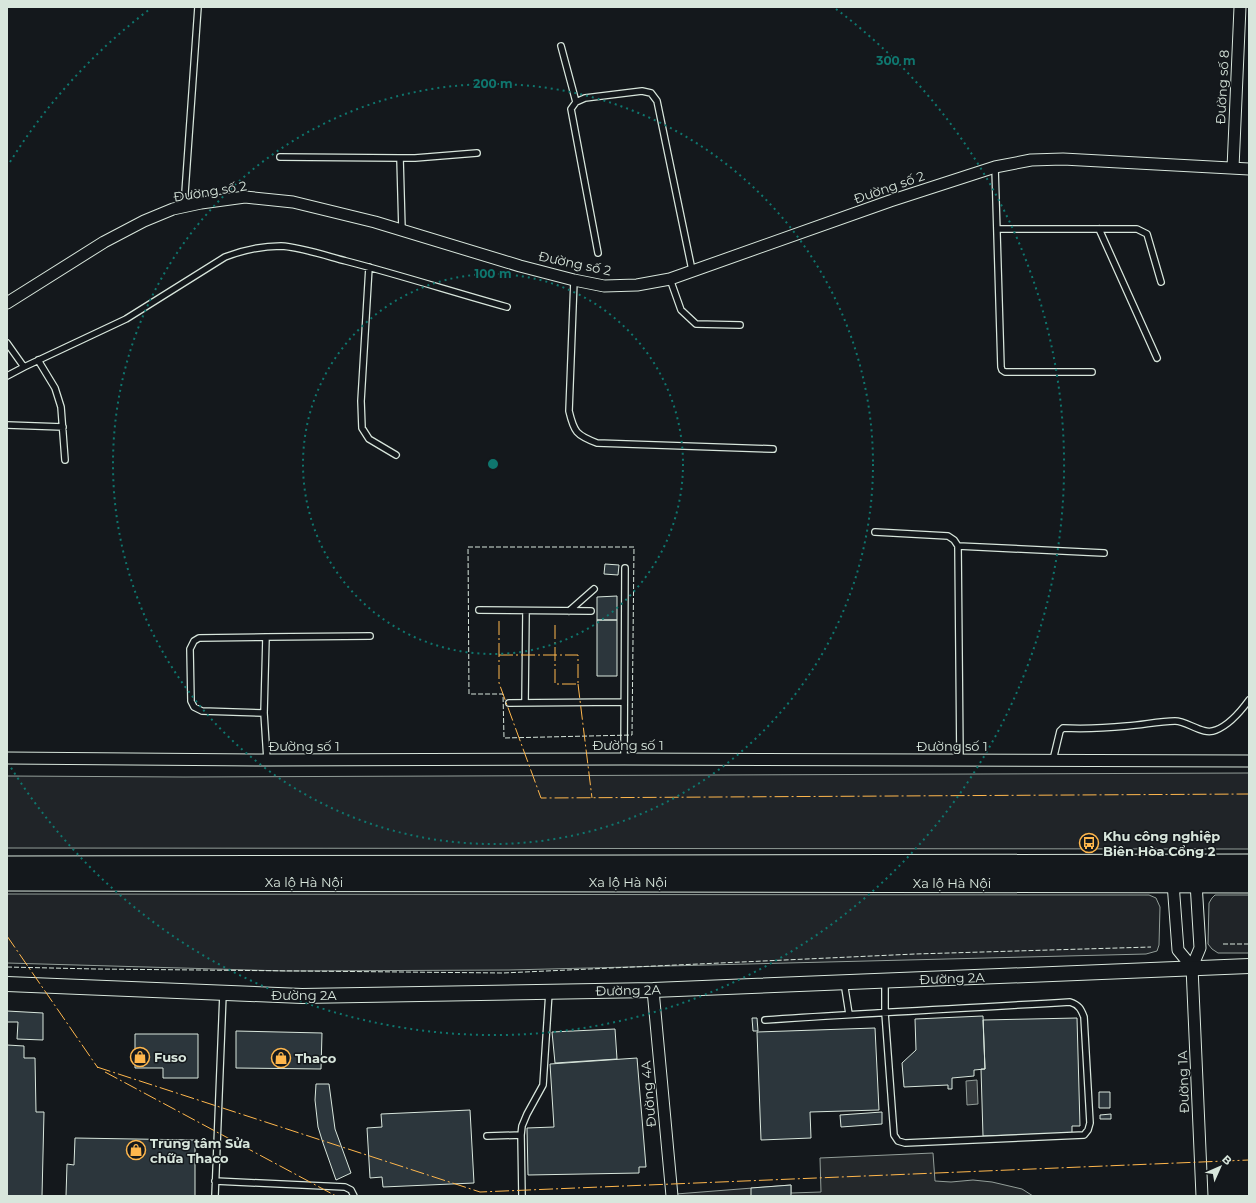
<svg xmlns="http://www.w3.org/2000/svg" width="1256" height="1203" font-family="Montserrat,sans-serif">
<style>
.green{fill:#202428;stroke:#939e99}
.parking{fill:#24282b;stroke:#939e99}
.water{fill:#363b3e;stroke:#939e99}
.building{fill:#2c363c;stroke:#d8e6dc}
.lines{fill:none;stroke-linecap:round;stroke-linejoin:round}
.service-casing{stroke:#d8e6dc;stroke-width:8}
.minor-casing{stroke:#d8e6dc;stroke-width:13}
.tertiary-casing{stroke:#d8e6dc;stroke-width:16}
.trunk-casing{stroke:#d8e6dc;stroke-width:21}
.service{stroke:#14181c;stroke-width:5.5}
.minor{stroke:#14181c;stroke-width:11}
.tertiary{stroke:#14181c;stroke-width:14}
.trunk{stroke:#14181c;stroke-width:19}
.fence{stroke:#d8e6dc;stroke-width:1;stroke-dasharray:5 2;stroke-linecap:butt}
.power{stroke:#ffb74d;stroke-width:1;stroke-dasharray:14 3 2 3;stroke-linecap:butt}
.ring{fill:none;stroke:#0f766e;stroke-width:2;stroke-dasharray:2 4}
.labels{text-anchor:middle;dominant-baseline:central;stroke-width:3;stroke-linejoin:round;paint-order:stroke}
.street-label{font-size:13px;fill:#d8e6dc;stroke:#14181c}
.poi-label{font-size:13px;font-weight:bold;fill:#d8e6dc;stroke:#14181c;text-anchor:start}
.centre{fill:#0f766e;stroke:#14181c;stroke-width:2}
.ring-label{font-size:12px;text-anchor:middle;font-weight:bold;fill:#0f766e;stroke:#14181c;stroke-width:3;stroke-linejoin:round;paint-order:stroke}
</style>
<rect width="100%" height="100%" fill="#14181c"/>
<!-- green -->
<path class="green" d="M1249,773V849L7,848V776L184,777Z
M7,894L1149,895L1156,898L1160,907L1159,945L1157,951L1146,954L509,970L285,971L7,963Z
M1215,895H1249V953H1218L1212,949L1208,944L1209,903L1212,898Z"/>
<!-- parking -->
<path class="parking" d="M933,1153L935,1181L951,1182L973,1180L992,1182L1022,1189L1033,1196H676V1194L791,1185V1193L821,1192L820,1158Z"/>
<!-- water -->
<path class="water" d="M977,1080L978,1104L967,1105L966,1081Z"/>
<!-- building -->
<path class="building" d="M605,564L619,565L618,575L604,574Z
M617,596V620H597V597Z
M597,620H617V676H597Z
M7,1011L43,1013V1040L17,1039L18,1022H7Z
M983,1016L985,1069L974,1070V1076L952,1078V1089H948V1085L904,1087L902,1063L916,1050L915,1019Z
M752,1018H757L758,1031H753Z
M1077,1018L1080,1126H1072V1133L983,1136L981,1069H985L983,1020Z
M875,1028L879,1110L810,1112L811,1138L761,1140L757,1032Z
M615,1029L617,1059L555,1063L552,1032Z
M236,1031L322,1033L321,1069L236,1068Z
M135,1034H198V1078H163V1068H135Z
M7,1045L24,1046V1058H35L36,1112H44L42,1196H7Z
M637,1058L646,1167H639V1173L528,1175L527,1128L554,1127L550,1064Z
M316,1084H329L335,1129L351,1173L336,1180L323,1143L318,1127L315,1100Z
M1099,1092H1110V1108H1099Z
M470,1110L474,1183L383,1187L382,1177L370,1178L367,1128L382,1127L381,1114Z
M882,1112V1124L841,1127L840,1115Z
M1111,1114V1119H1100V1115Z
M75,1138L195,1140V1196H66L67,1164L74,1165Z
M791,1185V1196H751V1188Z"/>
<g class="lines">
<defs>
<path id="service" d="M561,46L576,102
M280,157L400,158
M995,167L1001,367L1002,370L1005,372H1092
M184,207L198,7
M997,229H1137L1147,234L1161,282
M1099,229L1157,358
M402,230L400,158H415L477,153
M598,253L571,109L576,102L585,98L642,91L651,93L657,101L692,270
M369,267L361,401L362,428L369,439L396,455
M670,279L681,310L696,324L740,325
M574,280L569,411C574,432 576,435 597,443L773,449
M7,343L24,367L7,376
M38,360L55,388L61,407L65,460
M24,367L126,319L225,257C243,250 261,246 281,246C300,247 327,256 346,261C400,275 453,292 507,307
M7,425L63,427
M875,532L948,536L954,540L958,546L960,760
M958,546L1104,553
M479,610L591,611
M569,611L594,589
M266,637L199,638L194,641L190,649L191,701L194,707L202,711L264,713L267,760
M509,703L624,702
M525,703L526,611
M264,713L266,637L370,636
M624,759L625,568
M1053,760L1060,731L1063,728C1084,729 1106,728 1127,726C1143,725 1159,721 1175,721C1188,721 1203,736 1216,730C1229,725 1241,711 1249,700
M844,982L849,1014
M765,1020C867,1013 969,1008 1070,1002C1079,1005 1081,1009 1084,1017L1090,1123L1088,1130L1084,1135L905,1143L898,1141L894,1135L885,1013V982
M487,1136L521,1135
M215,1181L345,1187L351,1190L354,1196
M215,1196L223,994
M522,1196L521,1135L522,1126L527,1114L543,1085L549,992"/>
<path id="minor" d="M1233,168L1240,7
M7,303L104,242L144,221L173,209L201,203L245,197L293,202L375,222L520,266L574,280L604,286L637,285L670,279L890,201L995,167L1031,160L1063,159L1249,169
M7,758L267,760L624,759L1249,761
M1173,883L1178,950L1192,967
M1196,883L1200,948L1192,967L1202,1196
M653,990L672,1196"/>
<path id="tertiary" d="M7,984L302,996L653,990L1249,966"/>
<path id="trunk" d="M7,866L1249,864
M7,881L1249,883"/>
</defs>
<!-- service casing -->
<use href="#service" class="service-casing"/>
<!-- minor casing -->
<use href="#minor" class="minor-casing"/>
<!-- tertiary casing -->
<use href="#tertiary" class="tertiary-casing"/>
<!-- trunk casing -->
<use href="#trunk" class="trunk-casing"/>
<!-- service -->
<use href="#service" class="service"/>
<!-- minor -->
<use href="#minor" class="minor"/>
<!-- tertiary -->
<use href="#tertiary" class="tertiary"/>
<!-- trunk -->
<use href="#trunk" class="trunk"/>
<!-- fence -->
<path class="fence" d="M468,547H634L632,735L504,738L503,694H469Z
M1223,944H1249
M7,967L95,969L503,973L915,954L1151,947"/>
<!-- power -->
<path class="power" d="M499,621V683L541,798L1249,794
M499,655H578V684H555V624
M578,684L592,798
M7,936L98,1068
M97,1067L480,1192L1249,1160
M105,1072L336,1196"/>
</g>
<!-- distance rings -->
<g class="ring">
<circle cx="493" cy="464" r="190"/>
<circle cx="493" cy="464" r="380"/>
<path d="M10 162A570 570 0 0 1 150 9M836 9A570 570 0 1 1 10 766"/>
</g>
<!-- icons -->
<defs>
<symbol id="bus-ring" viewBox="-11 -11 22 22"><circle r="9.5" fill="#14181c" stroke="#ffb74d" stroke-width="1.5"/><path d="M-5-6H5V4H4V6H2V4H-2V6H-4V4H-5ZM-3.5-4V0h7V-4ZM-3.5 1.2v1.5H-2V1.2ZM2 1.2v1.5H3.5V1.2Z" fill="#ffb74d"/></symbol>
<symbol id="shop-ring" viewBox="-11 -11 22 22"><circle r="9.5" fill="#14181c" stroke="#ffb74d" stroke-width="1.5"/><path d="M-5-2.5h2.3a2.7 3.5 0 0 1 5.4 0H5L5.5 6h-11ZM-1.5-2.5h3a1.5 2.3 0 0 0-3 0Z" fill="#ffb74d"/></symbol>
</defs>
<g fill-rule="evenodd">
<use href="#bus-ring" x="1078" y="832" width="22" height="22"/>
<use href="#shop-ring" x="129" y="1046" width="22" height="22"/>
<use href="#shop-ring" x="270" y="1047" width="22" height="22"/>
<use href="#shop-ring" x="125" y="1139" width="22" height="22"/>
</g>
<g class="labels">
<!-- street labels -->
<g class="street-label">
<text transform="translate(1222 87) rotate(-87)">Đường số 8</text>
<text transform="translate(889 187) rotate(-19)">Đường số 2</text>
<text transform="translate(210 191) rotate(-9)">Đường số 2</text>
<text transform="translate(575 263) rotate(12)">Đường số 2</text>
<text x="628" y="745">Đường số 1</text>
<text x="304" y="746">Đường số 1</text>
<text x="952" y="746">Đường số 1</text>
<text x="304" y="882">Xa lộ Hà Nội</text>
<text x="628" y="882">Xa lộ Hà Nội</text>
<text x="952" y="883">Xa lộ Hà Nội</text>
<text transform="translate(952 978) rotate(-2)">Đường 2A</text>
<text transform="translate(628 990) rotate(-1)">Đường 2A</text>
<text x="304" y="995">Đường 2A</text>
<text transform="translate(1183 1082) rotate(-92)">Đường 1A</text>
<text transform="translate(648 1094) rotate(-95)">Đường 4A</text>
</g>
<!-- poi labels -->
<g class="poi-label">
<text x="1103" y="836">Khu công nghiệp<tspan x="1103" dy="15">Biên Hòa Cổng 2</tspan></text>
<text x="154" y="1057">Fuso</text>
<text x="295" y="1058">Thaco</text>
<text x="150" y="1143">Trung tâm Sửa<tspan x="150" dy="15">chữa Thaco</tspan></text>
</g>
</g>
<circle cx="493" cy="464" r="6" class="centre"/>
<g class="ring-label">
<text x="896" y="65">300 m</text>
<text x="493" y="88">200 m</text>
<text x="493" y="278">100 m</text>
</g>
<!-- border -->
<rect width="1256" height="1203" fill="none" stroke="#d8e6dc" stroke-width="16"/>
<!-- north arrow -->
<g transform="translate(1220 1167) rotate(45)" stroke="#14181c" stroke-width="3" paint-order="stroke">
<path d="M0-3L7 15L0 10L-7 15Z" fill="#d8e6dc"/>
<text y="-6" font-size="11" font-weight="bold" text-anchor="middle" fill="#d8e6dc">B</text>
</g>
</svg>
